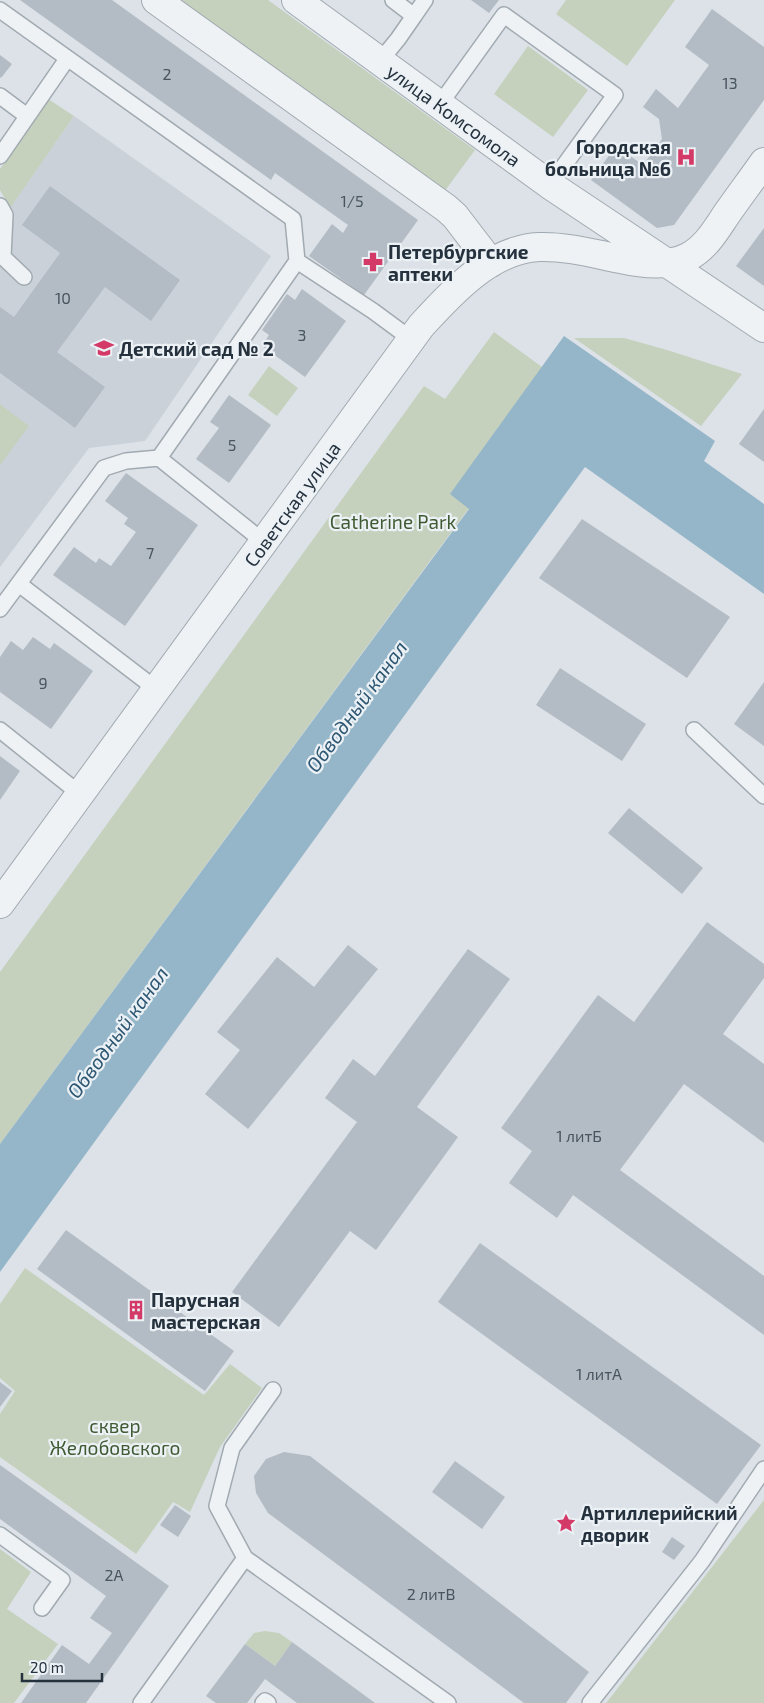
<svg xmlns="http://www.w3.org/2000/svg" width="764" height="1703" font-family="'Exo 2',sans-serif">
<style>
.built{fill:#cad1d9}
.green{fill:#c5d1bd}
.water{fill:#95b6c9}
.building{fill:#b3bcc4}
.lines{fill:none;stroke-linecap:round;stroke-linejoin:round}
.service-casing{stroke:#a1aab1;stroke-width:18}
.minor-casing{stroke:#a1aab1;stroke-width:30}
.tertiary-casing{stroke:#a1aab1;stroke-width:30}
.service{stroke:#eff2f5;stroke-width:15}
.minor{stroke:#eff2f5;stroke-width:28}
.tertiary{stroke:#eff2f5;stroke-width:28}
.labels{text-anchor:middle;dominant-baseline:central;stroke-width:4.5;stroke-linejoin:round;paint-order:stroke}
.number-label{font-size:16px;fill:#485460}
.street-label{font-size:19px;fill:#25323e;stroke:#ebf1f5}
.poi-label{font-size:19px;font-weight:bold;fill:#25323e;stroke:#ebf1f5;text-anchor:start}
.park-label{font-size:19px;fill:#3f5a32;stroke:#ebf1f5}
.water-label{font-size:20px;font-style:italic;fill:#2e5773;stroke:#ebf1f5}
</style>
<rect width="100%" height="100%" fill="#dce2e7"/>
<!-- built -->
<path class="built" d="M74,116L271,256L145,441L89,448L0,567V211L5,214Z"/>
<!-- green -->
<path class="green" d="M179,0H268L475,150L444,192Z
M566,0H675L627,66L556,14Z
M528,46L588,90L553,137L494,94Z
M48,99L74,116L10,208L0,190V169Z
M494,332L542,367L451,494L469,508L0,1144V972L424,386L445,399Z
M574,338H624L667,350L742,374L701,426Z
M269,366L298,388L277,416L248,395Z
M0,404L29,426L0,465Z
M25,1268L204,1395L230,1364L262,1388L220,1447L190,1512L173,1502L136,1554L0,1457V1414L15,1391L0,1378V1304Z
M764,1500V1703H606L614,1693Z
M0,1549L31,1572L7,1609L58,1644L14,1703H0Z
M265,1631L279,1633L292,1642L275,1666L245,1644L254,1633Z"/>
<!-- water -->
<path class="water" d="M564,336L715,441L704,461L764,504V594L585,467L0,1272V1144L469,509L450,494Z"/>
<!-- building -->
<path class="building" d="M20,0H112L418,220L364,295L309,256L332,224L343,233L348,225L275,173L271,180Z
M471,0H499L489,13Z
M712,9L764,47V100L674,225L657,228L591,180L616,146L643,165L662,139L659,119L643,107L656,89L678,108L709,65L685,47Z
M0,55L12,64L1,78L0,77Z
M50,186L180,280L151,321L105,287L57,352L105,387L75,428L0,373V307L14,317L60,253L22,225Z
M764,228V286L736,266Z
M302,289L346,321L305,377L262,346L269,335L262,330L287,294L295,300Z
M229,395L271,425L229,483L196,459L219,428L210,422Z
M764,409V462L739,444Z
M126,473L198,525L125,626L53,575L74,547L96,563L99,558L111,566L136,532L124,524L128,518L105,501Z
M582,519L730,617L687,678L539,578Z
M33,637L50,649L54,643L93,671L51,729L0,692V657L11,641L23,650Z
M560,668L646,724L622,761L536,705Z
M764,682V746L734,724Z
M0,756L20,771L0,800Z
M629,808L703,868L682,894L608,833Z
M707,922L764,964V978L723,1034L764,1064V1143L684,1084L620,1170L764,1276V1335L573,1195L557,1218L509,1183L532,1151L501,1128L598,995L634,1022Z
M348,945L378,969L248,1129L205,1094L240,1050L217,1032L277,957L314,987Z
M468,949L510,979L417,1107L458,1137L376,1250L350,1231L279,1327L232,1292L357,1122L325,1098L353,1059L375,1076Z
M66,1230L234,1351L205,1391L37,1269Z
M480,1243L761,1445L717,1504L438,1302Z
M0,1382L12,1391L0,1407Z
M284,1452L310,1456L589,1672L566,1703H524L268,1513L256,1493L254,1476L266,1459Z
M455,1461L505,1497L482,1529L432,1492Z
M0,1465L169,1586L86,1703H21L62,1645L89,1664L112,1633L90,1618L106,1596L0,1519Z
M175,1505L191,1516L178,1537L160,1525Z
M672,1537L685,1546L674,1560L662,1552Z
M292,1642L375,1703H297L265,1679L247,1703H216L206,1696L245,1644L275,1666Z"/>
<g class="lines">
<defs>
<path id="service" d="M393,0L414,16L425,0
M0,10L293,219L297,261
M380,61L398,39L414,16
M0,96L27,116
M440,104L504,15L615,95L550,185
M0,156L67,59
M0,206L5,215L3,257L24,277
M159,458L264,542
M19,584L156,689
M0,609L104,468L126,461L159,458L297,261L373,311L411,339
M0,730L80,794
M694,730L764,796
M0,1535L62,1580L42,1608
M245,1558L448,1703
M141,1703L245,1558L217,1506L232,1448L273,1390
M263,1703L265,1701L268,1703
M590,1703L702,1561L764,1469"/>
<path id="minor" d="M667,263L764,328"/>
<path id="tertiary" d="M156,0L446,208L455,216L491,263
M296,0L550,185L667,263
M0,904L421,326C451,293 491,249 539,247C566,246 595,254 621,259C643,264 668,267 688,257C707,247 717,228 728,212C740,195 752,179 764,162"/>
</defs>
<!-- service casing -->
<use href="#service" class="service-casing"/>
<!-- minor casing -->
<use href="#minor" class="minor-casing"/>
<!-- tertiary casing -->
<use href="#tertiary" class="tertiary-casing"/>
<!-- service -->
<use href="#service" class="service"/>
<!-- minor -->
<use href="#minor" class="minor"/>
<!-- tertiary -->
<use href="#tertiary" class="tertiary"/>
</g>
<!-- icons -->
<defs>
<symbol id="hospital-bare" viewBox="-9 -9 18 18"><path d="M-5-5h3v3.5h4V-5h3V5h-3V1.5h-4V5h-3Z" fill="#d33a67" stroke="#ebf1f5" stroke-width="2.5" paint-order="stroke"/></symbol>
<symbol id="pharmacy-bare" viewBox="-9 -9 18 18"><path d="M-2-6h4v4h4v4h-4v4h-4v-4h-4v-4h4Z" fill="#d33a67" stroke="#ebf1f5" stroke-width="2.5" paint-order="stroke"/></symbol>
<symbol id="school-bare" viewBox="-9 -9 18 18"><path d="M0-5L7-2L0 1L-7-2ZM-4 1L0 2.5L4 1V4Q0 6-4 4Z" fill="#d33a67" stroke="#ebf1f5" stroke-width="2.5" paint-order="stroke"/></symbol>
<symbol id="building-bare" viewBox="-9 -9 18 18"><path d="M-4-6H4V6H1V3H-1V6H-4ZM-2.5-4.3h1.7v1.8h-1.7ZM.8-4.3h1.7v1.8H.8ZM-2.5-1h1.7V.8h-1.7ZM.8-1h1.7V.8H.8Z" fill="#d33a67" stroke="#ebf1f5" stroke-width="2.5" paint-order="stroke"/></symbol>
<symbol id="sight-bare" viewBox="-9 -9 18 18"><path d="M0-6L1.8-2.2L6-1.7L2.9 1.2L3.7 5.4L0 3.3L-3.7 5.4L-2.9 1.2L-6-1.7L-1.8-2.2Z" fill="#d33a67" stroke="#ebf1f5" stroke-width="2.5" paint-order="stroke"/></symbol>
</defs>
<g fill-rule="evenodd">
<use href="#hospital-bare" x="672" y="143" width="28" height="28"/>
<use href="#pharmacy-bare" x="359" y="248" width="28" height="28"/>
<use href="#school-bare" x="90" y="334" width="28" height="28"/>
<use href="#building-bare" x="122" y="1296" width="28" height="28"/>
<use href="#sight-bare" x="552" y="1509" width="28" height="28"/>
</g>
<g class="labels">
<!-- number labels -->
<g class="number-label">
<text x="167" y="73">2</text>
<text x="730" y="82">13</text>
<text x="352" y="200">1/5</text>
<text x="63" y="297">10</text>
<text x="302" y="334">3</text>
<text x="232" y="444">5</text>
<text x="150" y="552">7</text>
<text x="43" y="682">9</text>
<text x="579" y="1135">1 литБ</text>
<text x="599" y="1373">1 литА</text>
<text x="114" y="1574">2А</text>
<text x="431" y="1593">2 литВ</text>
</g>
<!-- street labels -->
<g class="street-label">
<text transform="translate(454 115) rotate(36)">улица Комсомола</text>
<text transform="translate(292 504) rotate(-54)">Советская улица</text>
</g>
<!-- poi labels -->
<g class="poi-label">
<text x="671" y="146" text-anchor="end">Городская<tspan x="671" dy="22">больница №6</tspan></text>
<text x="388" y="251">Петербургские<tspan x="388" dy="22">аптеки</tspan></text>
<text x="119" y="348">Детский сад № 2</text>
<text x="151" y="1299">Парусная<tspan x="151" dy="22">мастерская</tspan></text>
<text x="581" y="1512">Артиллерийский<tspan x="581" dy="22">дворик</tspan></text>
</g>
<!-- park labels -->
<g class="park-label">
<text x="393" y="521">Catherine Park</text>
<text x="115" y="1425">сквер<tspan x="115" dy="22">Желобовского</tspan></text>
</g>
<!-- water labels -->
<g class="water-label">
<text transform="translate(356 706) rotate(-54)">Обводный канал</text>
<text transform="translate(117 1032) rotate(-54)">Обводный канал</text>
</g>
</g>
<!-- scale -->
<path d="M22 1673v8h80v-8" fill="none" stroke="#25323e" stroke-width="2.5"/>
<text x="30" y="1673" font-size="15" fill="#25323e" stroke="#ebf1f5" stroke-width="4" paint-order="stroke">20 m</text>
</svg>
